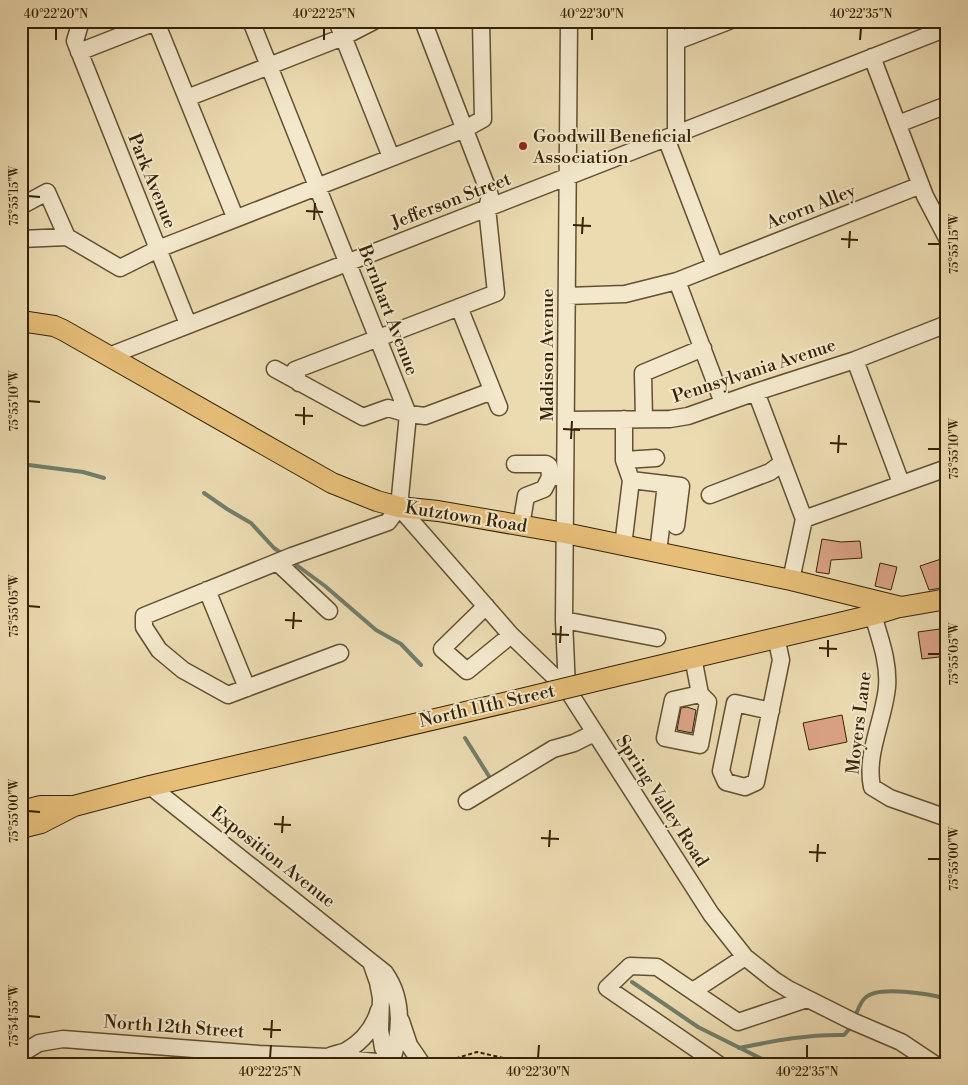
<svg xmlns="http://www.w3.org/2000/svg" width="968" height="1085" font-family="'Libre Bodoni',serif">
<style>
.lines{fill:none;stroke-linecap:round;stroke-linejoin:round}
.stream{stroke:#717e6b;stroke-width:4}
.building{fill:#dca387;stroke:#342205}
.minor-casing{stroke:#625030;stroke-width:19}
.major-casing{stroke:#342205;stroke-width:22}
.path{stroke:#342205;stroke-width:2;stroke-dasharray:4 2.5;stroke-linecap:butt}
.minor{stroke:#f3e8cc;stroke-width:16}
.major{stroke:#e6be78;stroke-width:20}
.major-bridge-casing{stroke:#342205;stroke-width:22;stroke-linecap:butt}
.major-bridge{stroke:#e6be78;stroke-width:20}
.ticks{fill:none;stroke:#342205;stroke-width:2}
.poi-dot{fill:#8f2418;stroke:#f3e8cc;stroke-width:2}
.labels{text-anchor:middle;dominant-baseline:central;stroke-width:4;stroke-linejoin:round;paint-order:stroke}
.poi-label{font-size:18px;fill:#342205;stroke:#f3e8cc;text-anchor:start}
.street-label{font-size:18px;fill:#342205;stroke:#f3e8cc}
.neatline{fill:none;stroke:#342205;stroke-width:2}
.ticks-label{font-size:12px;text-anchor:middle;fill:#342205}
</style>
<rect width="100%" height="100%" fill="#ecdbb1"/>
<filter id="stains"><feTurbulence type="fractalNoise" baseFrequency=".004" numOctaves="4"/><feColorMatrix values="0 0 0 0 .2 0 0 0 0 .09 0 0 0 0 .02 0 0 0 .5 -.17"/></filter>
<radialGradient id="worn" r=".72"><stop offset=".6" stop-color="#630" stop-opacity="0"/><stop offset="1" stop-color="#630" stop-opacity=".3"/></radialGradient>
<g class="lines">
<!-- stream -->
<path class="stream" d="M21,464L83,472L104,478
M204,493L227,509L251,523L274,548L284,555
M291,561L325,586L376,630L401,644L421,665
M465,738L492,781
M632,982L698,1027L772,1064
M855,1016C858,1011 860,1002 865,998C877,985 931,994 947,999
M739,1048C774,1041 808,1034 844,1035L851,1027"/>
</g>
<!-- building -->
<path class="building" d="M822,539L841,542L860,541L862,558L831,560L829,574L816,572Z
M947,557V587L929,590L920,566Z
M880,563L897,567L891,590L875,586Z
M947,628V656L922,659L918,632Z
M687,707L696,710L692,733L677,730L681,708Z
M842,715L847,742L809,750L803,723Z"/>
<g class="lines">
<defs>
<path id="minor" d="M81,21L75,41L188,324
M251,21L408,414L399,507L388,522L292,556L144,616V627L159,650L183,670L228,695L340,653
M337,21L391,157
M156,22L235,217
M677,41L729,21
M79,52L158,21
M872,57L925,196L947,238
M187,98L343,37L374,21
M898,124L947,105
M676,134V21
M666,138L715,266
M21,206L47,192L67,237
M21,239L67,237L120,268L158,249L465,129L483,119L481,21
M677,281L723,403
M567,296L625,294L677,281L921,185
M459,307L499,407
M109,356C388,245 668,138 947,28
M855,360L901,483
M275,369L363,417L388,408L408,414L425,416L492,391
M299,383L295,370L496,293L487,208L490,196L488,190L423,21
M756,392L804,519L791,580
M624,419V460L631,480L681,486L676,526
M644,419L643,373L703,348
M567,420L670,419L688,416L756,392L855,360L947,324
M624,460L656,458
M515,464H546L549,466L550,477H559
M710,495L770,472L782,463
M399,507L510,634L567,689L711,914L745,957L774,980L788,989L852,1021L901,1042L934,1064
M804,519L947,468
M521,526L526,496L544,489L550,477
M623,546L631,480
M658,553L666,484
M277,562L329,611
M207,590L247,688
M486,606L442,649L467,671L511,635
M873,615C880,639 889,662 887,687C884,720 865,754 872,787L890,798L947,818
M564,620L657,638
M693,657L700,694L708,702L700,745L665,738L673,700L700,694
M567,689L564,620L569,21
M771,711L735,703L721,771L726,782L745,787L756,782L781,660L776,637
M150,786L385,973C404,1000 401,1033 391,1063
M467,801L553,749L574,743L594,733
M371,962L378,982L381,998L380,1030L383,1048L391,1063
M693,991L745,957
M401,1021L409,1045L422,1064
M21,1054L39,1043L63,1039L259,1054L327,1057L396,1064
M330,1056C335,1054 341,1053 346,1051C362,1042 374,1027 379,1010
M718,1064L607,988L630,966L657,967L738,1022L807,999"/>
<path id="major" d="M21,321L54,326L63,330L332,483L377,501L399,507L438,511L565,533L791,580L901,607L947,599
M612,677L873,615L899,607
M21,811L41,806H70
M21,828L41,823L74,806L150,786L521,699"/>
</defs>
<!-- minor casing -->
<use href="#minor" class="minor-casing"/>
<!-- major casing -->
<use href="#major" class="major-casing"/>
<!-- path -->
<path class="path" d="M437,1064L477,1052L530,1064"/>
<!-- minor -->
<use href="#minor" class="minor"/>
<!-- major -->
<use href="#major" class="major"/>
<defs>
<path id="major-bridge" d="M521,699L612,677"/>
</defs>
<!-- major-bridge casing -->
<use href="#major-bridge" class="major-bridge-casing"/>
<!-- major-bridge -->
<use href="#major-bridge" class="major-bridge"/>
</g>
<!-- ticks -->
<path class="ticks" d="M56,40V28M324,40V28M592,40V28M860,40L861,28M28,196L40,197M306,211L323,212M314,220L315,203M573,225L591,226M582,234L583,217M841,239L858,240M928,244H940M849,248L850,231M28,401L40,402M295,415L313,416M304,425V407M563,429L580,430M571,439L572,421M830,443L847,444M928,449H940M838,453L839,435M28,606L40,607M285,620L302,621M293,629L294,612M552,634L569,635M560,643L561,626M819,648L837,649M928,654H940M828,657V640M28,811L40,812M274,824L291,825M282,833L283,816M541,838L559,839M549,847L550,830M809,852L826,853M928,859H940M817,862L818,844M28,1016L40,1017M263,1029L281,1030M271,1038L272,1020M270,1058L271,1045M538,1058L539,1045M807,1058V1045"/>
<!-- markers -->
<circle class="poi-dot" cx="523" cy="146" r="5"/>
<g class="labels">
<!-- poi labels -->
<g class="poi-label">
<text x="533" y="136">Goodwill Beneficial<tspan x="533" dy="21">Association</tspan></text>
</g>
<!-- street labels -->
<g class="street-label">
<text transform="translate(152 181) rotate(68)">Park Avenue</text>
<text transform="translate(451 201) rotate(-21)">Jefferson Street</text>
<text transform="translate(811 207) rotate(-21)">Acorn Alley</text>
<text transform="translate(388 310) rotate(69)">Bernhart Avenue</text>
<text transform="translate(547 355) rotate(-90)">Madison Avenue</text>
<text transform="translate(754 371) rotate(-18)">Pennsylvania Avenue</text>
<text transform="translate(466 517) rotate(9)">Kutztown Road</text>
<text transform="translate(487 706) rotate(-13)">North 11th Street</text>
<text transform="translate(859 723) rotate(-83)">Moyers Lane</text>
<text transform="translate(662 801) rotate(57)">Spring Valley Road</text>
<text transform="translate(273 857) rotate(38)">Exposition Avenue</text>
<text transform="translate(174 1027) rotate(4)">North 12th Street</text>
</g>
</g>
<!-- margin -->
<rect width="968" height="1085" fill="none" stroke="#ecdbb1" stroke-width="55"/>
<rect x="28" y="28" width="912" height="1030" class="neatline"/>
<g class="ticks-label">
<text x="56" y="18">40°22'20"N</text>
<text x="324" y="18">40°22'25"N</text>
<text x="592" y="18">40°22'30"N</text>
<text x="861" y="18">40°22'35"N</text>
<text transform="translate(14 196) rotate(-90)" y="4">75°55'15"W</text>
<text transform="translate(954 244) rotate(-90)" y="4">75°55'15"W</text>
<text transform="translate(14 401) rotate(-90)" y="4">75°55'10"W</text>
<text transform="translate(954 449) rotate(-90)" y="4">75°55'10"W</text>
<text transform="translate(14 606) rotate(-90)" y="4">75°55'05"W</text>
<text transform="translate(954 654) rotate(-90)" y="4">75°55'05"W</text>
<text transform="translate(14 811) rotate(-90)" y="4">75°55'00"W</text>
<text transform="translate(954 859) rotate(-90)" y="4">75°55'00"W</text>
<text transform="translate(14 1016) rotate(-90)" y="4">75°54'55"W</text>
<text x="270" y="1076">40°22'25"N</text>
<text x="538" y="1076">40°22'30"N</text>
<text x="807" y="1076">40°22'35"N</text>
</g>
<rect width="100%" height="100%" filter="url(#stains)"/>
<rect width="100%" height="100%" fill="url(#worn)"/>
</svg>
